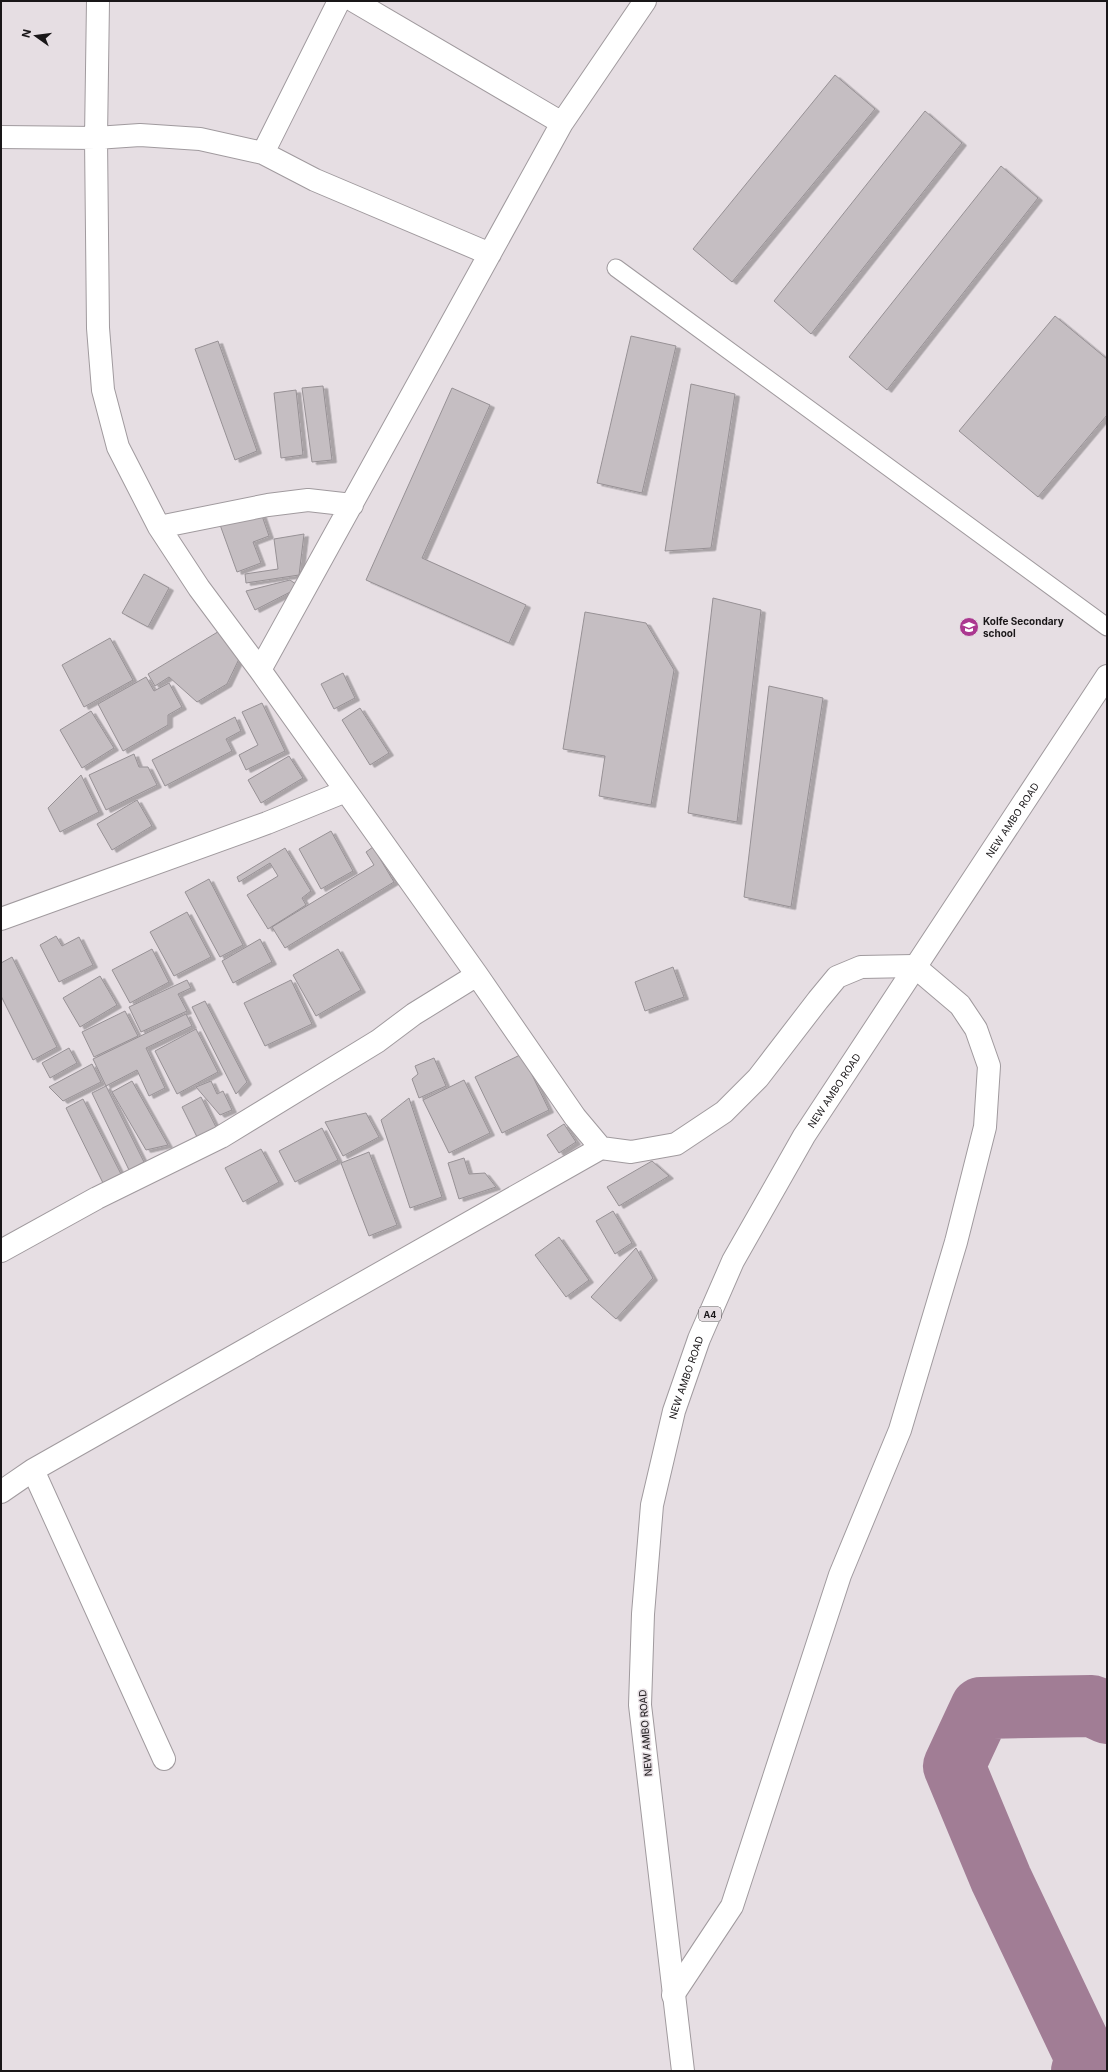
<svg xmlns="http://www.w3.org/2000/svg" width="1108" height="2072" font-family="Inter,sans-serif">
<style>
.lines{fill:none;stroke-linecap:round;stroke-linejoin:round}
.river{stroke:#a17d95;stroke-width:62}
.building{fill:#c5bec2;stroke:#979195;filter:url(#shadow)}
.service-casing{stroke:#a09a9e;stroke-width:19}
.minor-casing{stroke:#a09a9e;stroke-width:24}
.primary-casing{stroke:#a09a9e;stroke-width:24}
.service{stroke:#fff;stroke-width:17}
.minor{stroke:#fff;stroke-width:22}
.primary{stroke:#fff;stroke-width:22}
.labels{text-anchor:middle;dominant-baseline:central;stroke-width:3;stroke-linejoin:round;paint-order:stroke}
.shield{fill:#e6dee3;stroke:#565255;stroke-width:1}
.shield-label{font-size:9px;font-weight:bold;fill:#191618}
.poi-label{font-size:10px;font-weight:bold;fill:#191618;stroke:#e6dee3;text-anchor:start}
.street-label{font-size:10px;fill:#191618;stroke:#e6dee3}
</style>
<defs>
<filter id="shadow"><feDropShadow dx="4.5" dy="2.5" stdDeviation="0" flood-color="#0004"/></filter>
</defs>
<rect width="100%" height="100%" fill="#e6dee3"/>
<g class="lines">
<!-- river -->
<path class="river" d="M1082,2071L1086,2058L1001,1879L954,1766L981,1708L1092,1706L1107,1713"/>
</g>
<!-- building -->
<path class="building" d="M835,75L875,109L732,282L693,249Z
M925,111L962,143L811,334L774,301Z
M1001,166L1038,198L887,390L849,357Z
M1055,316L1107,359V415L1038,497L959,431Z
M631,336L676,346L642,493L597,483Z
M218,341L257,451L235,460L195,349Z
M691,384L735,394L711,548L665,551Z
M323,386L332,460L312,462L302,388Z
M452,388L490,405L422,558L526,605L509,643L366,580Z
M296,390L303,455L281,458L274,393Z
M259,507L269,536L253,542L261,563L237,572L219,522Z
M304,534L299,575L246,583L245,574L278,569L274,539Z
M144,574L169,588L148,627L122,613Z
M290,580L300,587L255,610L246,591Z
M713,598L761,610L737,822L688,813Z
M585,612L646,623L674,670L651,805L599,796L605,756L563,749Z
M221,630L239,659L227,684L197,702L169,677L155,686L148,674Z
M110,638L133,680L84,707L62,665Z
M343,673L355,698L334,709L321,684Z
M146,677L154,691L169,683L182,707L168,715V725L123,751L98,704Z
M769,686L823,698L791,907L744,897Z
M262,703L285,751L246,770L239,755L258,745L242,712Z
M360,708L389,753L370,765L342,720Z
M91,711L114,748L82,768L60,730Z
M235,717L241,731L226,739L232,751L165,786L152,760Z
M134,754L139,767H148L157,785L106,810L89,775Z
M289,756L303,778L261,803L248,780Z
M81,775L99,812L60,832L48,808Z
M137,800L152,826L112,850L97,824Z
M331,831L353,871L321,889L299,849Z
M373,847L394,882L285,948L272,927L374,865L366,852Z
M285,848L311,891L302,898L306,905L268,929L247,895L278,876L270,863L239,882L237,877Z
M209,879L243,945L220,957L185,892Z
M187,912L211,957L174,976L150,932Z
M56,936L62,946L79,937L93,965L59,982L40,945Z
M260,939L272,962L233,983L222,961Z
M152,949L169,982L130,1003L112,970Z
M338,949L361,990L316,1016L293,975Z
M12,957L57,1047L33,1060L1,996V963Z
M673,967L684,997L645,1011L635,982Z
M100,976L117,1005L80,1027L63,998Z
M187,980L191,988L178,994L187,1011L141,1032L129,1007Z
M291,980L312,1024L265,1046L244,1003Z
M205,1001L247,1082L236,1094L192,1007Z
M125,1011L138,1036L94,1057L82,1032Z
M186,1014L192,1026L146,1048L165,1088L149,1096L137,1070L106,1086L93,1059Z
M196,1029L218,1072L177,1094L155,1051Z
M69,1048L77,1063L50,1078L42,1063Z
M522,1054L549,1110L502,1133L475,1077Z
M434,1058L446,1086L419,1098L412,1079L418,1074L415,1066Z
M92,1064L101,1082L63,1101L49,1087Z
M464,1080L490,1133L449,1153L423,1100Z
M132,1081L168,1145L146,1150L112,1092Z
M211,1081L217,1094L223,1091L232,1110L220,1115L196,1087Z
M106,1086L144,1162L129,1170L92,1093Z
M201,1097L217,1129L198,1139L182,1107Z
M409,1098L442,1197L410,1208L381,1120Z
M83,1099L121,1174L103,1183L66,1108Z
M366,1113L379,1137L343,1156L325,1122Z
M564,1124L576,1142L559,1153L547,1135Z
M322,1128L338,1160L295,1182L279,1151Z
M261,1149L279,1182L243,1202L225,1168Z
M369,1152L397,1225L369,1236L341,1163Z
M464,1158L469,1174L485,1173L496,1187L459,1199L448,1163Z
M652,1161L669,1176L619,1206L607,1187Z
M613,1211L632,1243L615,1254L596,1221Z
M559,1237L589,1280L566,1297L535,1255Z
M636,1248L653,1278L616,1319L591,1297Z"/>
<g class="lines">
<defs>
<path id="service" d="M616,268L1107,627"/>
<path id="minor" d="M98,1L96,138L98,328L103,390L118,447L159,527L199,588L260,670L477,975L575,1117L601,1148
M354,1L562,123
M1,137L96,138L140,135L200,139L263,153L315,180L490,254
M263,153L339,1
M159,527L268,505L308,500L352,505
M260,670L562,123L645,1
M1,919L267,823L346,791
M1,1251L97,1198L221,1137L378,1041L414,1014L477,975
M33,1470L164,1759
M1,1492L33,1470L601,1148L631,1152L676,1144L724,1112L758,1078L818,1000L837,977L861,967L914,966L960,1005L976,1029L989,1066L985,1127L956,1242L900,1430L840,1575L732,1906L673,1995"/>
<g id="primary">
<path id="s1" d="M683,2071L640,1705L643,1614L652,1505L674,1411L699,1339L733,1261L804,1136L1107,676"/>
</g>
</defs>
<!-- service casing -->
<use href="#service" class="service-casing"/>
<!-- minor casing -->
<use href="#minor" class="minor-casing"/>
<!-- primary casing -->
<use href="#primary" class="primary-casing"/>
<!-- service -->
<use href="#service" class="service"/>
<!-- minor -->
<use href="#minor" class="minor"/>
<!-- primary -->
<use href="#primary" class="primary"/>
</g>
<!-- icons -->
<defs>
<symbol id="school-disc" viewBox="-11 -11 22 22"><circle r="9.5" fill="#ab3790" stroke="#e6dee3"/><path d="M0-5L7-2L0 1L-7-2ZM-4 1L0 2.5L4 1V4Q0 6-4 4Z" fill="#fff"/></symbol>
</defs>
<g fill-rule="evenodd">
<use href="#school-disc" x="958" y="616" width="22" height="22"/>
</g>
<g class="labels">
<!-- shield labels -->
<rect class="shield" x="699" y="1307" width="22" height="14" rx="3"/>
<g class="shield-label">
<text x="710" y="1314">A4</text>
</g>
<!-- poi labels -->
<g class="poi-label">
<text x="983" y="621">Kolfe Secondary<tspan x="983" dy="12">school</tspan></text>
</g>
<!-- street labels -->
<g class="street-label">
<text stroke="none"><textPath href="#s1" startOffset="1349">NEW AMBO ROAD</textPath></text>
<text stroke="none"><textPath href="#s1" startOffset="1025">NEW AMBO ROAD</textPath></text>
<text stroke="none"><textPath href="#s1" startOffset="701">NEW AMBO ROAD</textPath></text>
<text transform="translate(645 1733) rotate(-94)">NEW AMBO ROAD</text>
</g>
</g>
<!-- border -->
<rect width="1108" height="2072" fill="none" stroke="#191618" stroke-width="4"/>
<!-- north arrow -->
<g transform="translate(36 36) rotate(284)" stroke="#e6dee3" stroke-width="3" paint-order="stroke">
<path d="M0-3L7 15L0 10L-7 15Z" fill="#191618"/>
<text y="-6" font-size="11" font-weight="bold" text-anchor="middle" fill="#191618">N</text>
</g>
</svg>
